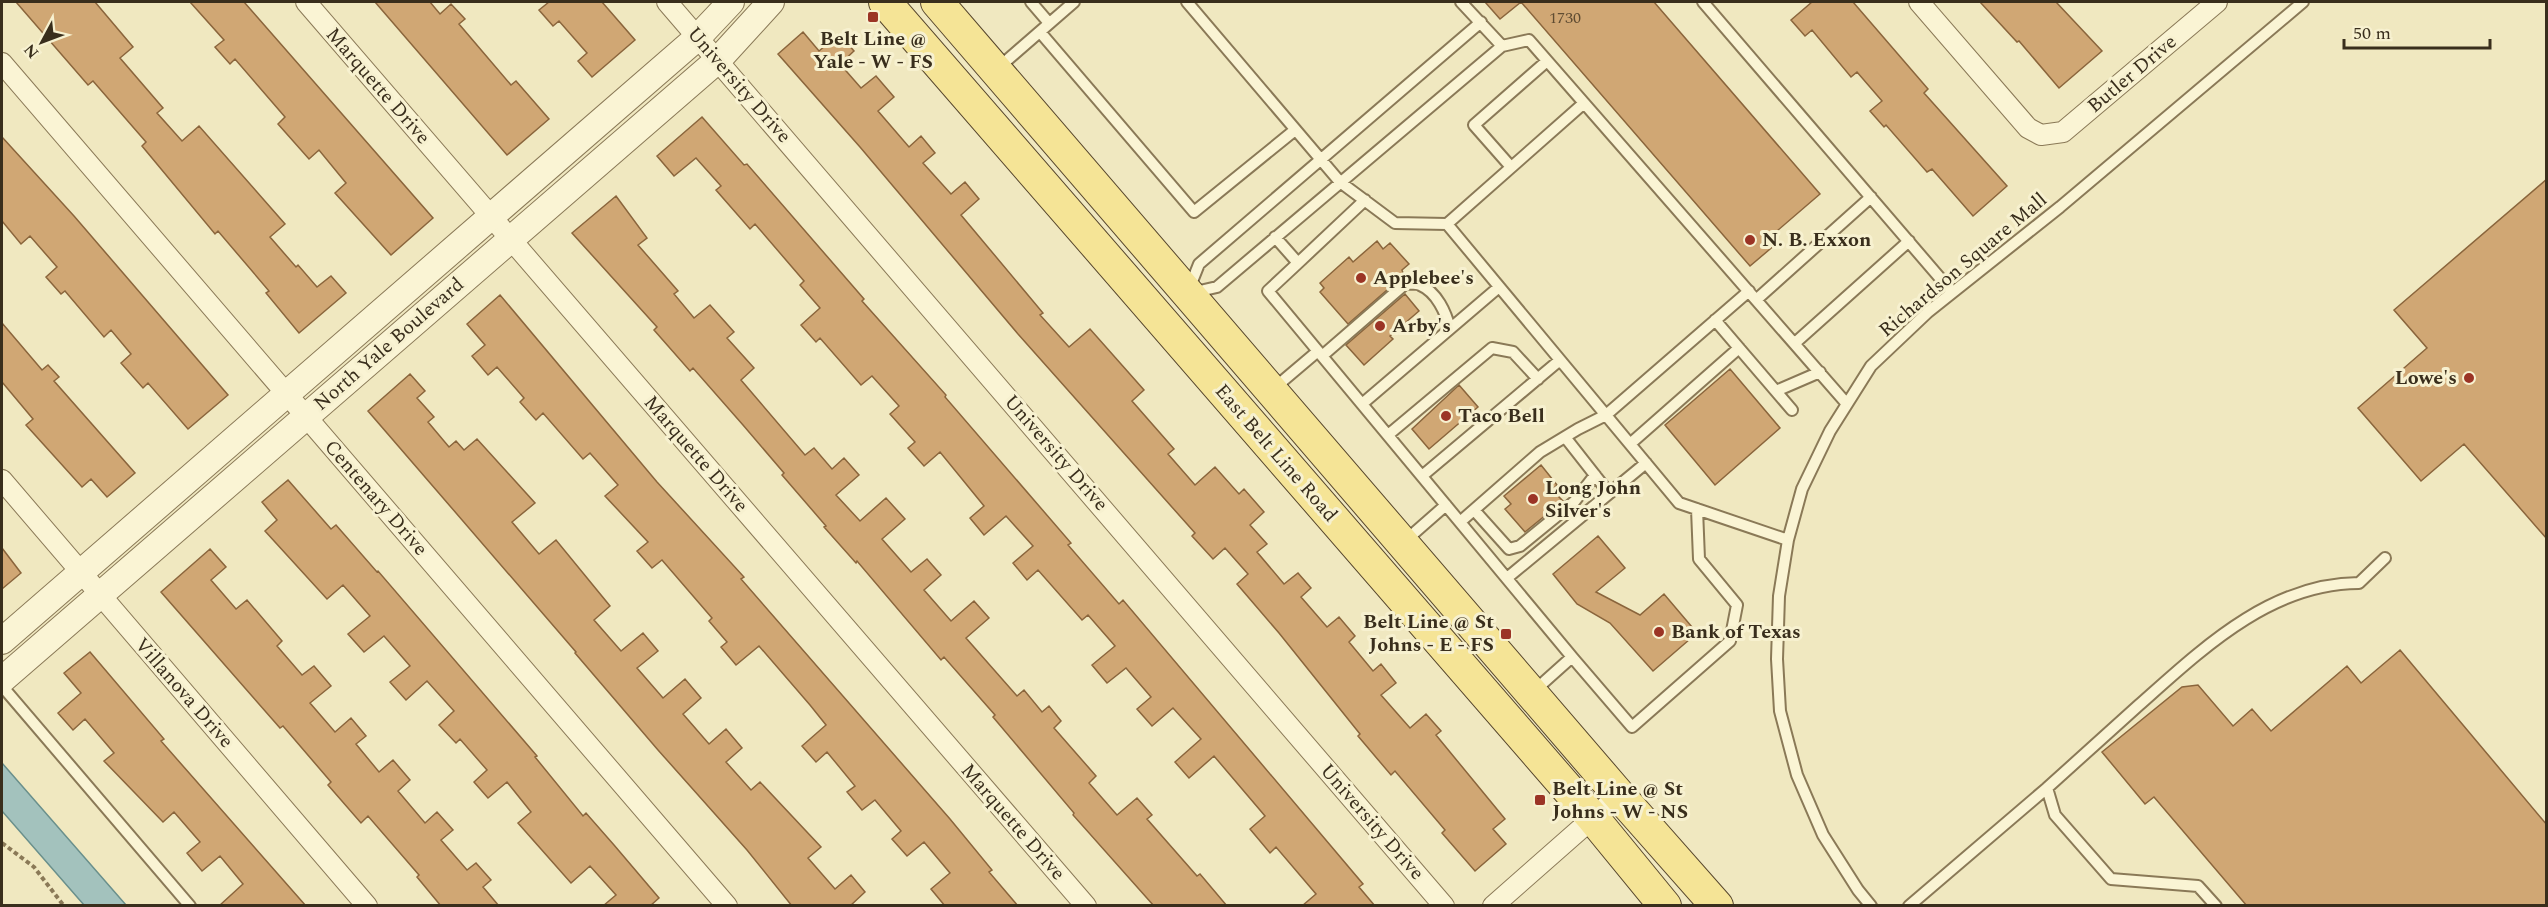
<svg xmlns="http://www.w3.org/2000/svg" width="2548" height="907" font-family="Spectral,serif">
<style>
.water{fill:#a3c2bd;stroke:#6a908c;stroke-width:1.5}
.building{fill:#d0a774;stroke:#8a653c;stroke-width:1.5}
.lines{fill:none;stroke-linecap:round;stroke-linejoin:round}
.service-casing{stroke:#8a7957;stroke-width:14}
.minor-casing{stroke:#8a7957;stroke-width:22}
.tertiary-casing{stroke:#8a7957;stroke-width:28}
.primary-casing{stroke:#57462c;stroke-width:34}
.path{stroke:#8a7957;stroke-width:4;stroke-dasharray:4.5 3;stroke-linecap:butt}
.service{stroke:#faf4d4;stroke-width:10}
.minor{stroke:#faf4d4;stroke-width:20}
.tertiary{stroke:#faf4d4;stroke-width:26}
.primary{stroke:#f5e496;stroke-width:32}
.poi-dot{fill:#9b3425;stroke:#f7f1d0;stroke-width:2}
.labels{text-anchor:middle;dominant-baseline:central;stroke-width:6;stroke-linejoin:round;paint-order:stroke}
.number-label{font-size:16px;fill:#5f4c32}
.poi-label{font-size:20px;font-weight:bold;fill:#392e1c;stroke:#f7f1d0;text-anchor:start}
.street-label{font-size:20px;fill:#392e1c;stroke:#f7f1d0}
</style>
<rect width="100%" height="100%" fill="#f0e8c0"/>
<!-- water -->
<path class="water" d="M2,763L126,905H84L2,811Z"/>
<!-- building -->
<path class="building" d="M16,2H95L133,47L120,58L163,108L157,113L182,141L199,126L285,224L270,237L296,267L298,265L317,287L331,276L346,293L299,333L266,293L269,291L218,231L215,234L142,146L146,142L93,81L88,85Z
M190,2H244L433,218L391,255L335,193L346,183L319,150L309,159L278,124L285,117L235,59L230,64L215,47L224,40Z
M375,2H430L440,14L451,4L465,19L459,24L511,85L516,81L549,119L507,155Z
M549,2H602L635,40L592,77L578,61L587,53L559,21L553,26L539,10Z
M1485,2H1521L1500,19Z
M1521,2H1654L1820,194L1770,237L1776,244L1750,266Z
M1812,2H1853L1928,89L1924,93L2007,186L1973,216L1932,169L1927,172L1886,125L1884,127L1870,111L1882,101L1857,72L1851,77L1812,30L1805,36L1791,20Z
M1980,2H2056L2102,51L2059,88L2019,41L2017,42Z
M803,32L819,51L839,34L854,51L840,64L861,88L876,76L894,97L878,111L909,147L921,136L935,153L923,163L951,194L965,182L979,199L961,215L1043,313L1040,315L1069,347L1090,329L1144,390L1132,401L1174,449L1168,454L1195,485L1215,467L1239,494L1244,489L1264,512L1250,525L1267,544L1257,552L1284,584L1298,573L1311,588L1301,597L1327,627L1339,617L1355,636L1349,642L1373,671L1381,664L1396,683L1381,695L1410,728L1426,714L1441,731L1436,735L1505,819L1493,829L1506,844L1475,871L1442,833L1445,830L1395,771L1391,775L1358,736L1360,734L1279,633L1237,584L1248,574L1225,548L1213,559L1192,536L1195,533L1018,334L860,147L778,54Z
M702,117L744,165L747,164L864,299L862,301L946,395L945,397L1071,543L1068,545L1119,604L1123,600L1363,884L1359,887L1375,906H1302L1316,894L1276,847L1270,853L1250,829L1265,816L1214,756L1189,778L1175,762L1201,739L1173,708L1152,726L1137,709L1151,697L1126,668L1107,683L1092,665L1115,646L1088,615L1082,620L1038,570L1027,580L1013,563L1033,546L1006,516L984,535L970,518L984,506L940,452L924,466L908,448L915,442L890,414L899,406L872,376L861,385L820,338L816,342L801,325L820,308L800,285L804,281L755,224L750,229L716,190L721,186L696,158L674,176L657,156Z
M2,137L74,216L228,395L188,429L148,383L143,388L121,363L131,354L111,330L104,337L65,291L61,294L46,277L57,267L30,236L21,244L2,221Z
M2547,179V539L2464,444L2421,481L2358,408L2427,348L2394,310Z
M616,196L647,238L638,245L678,291L674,294L694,318L710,305L734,332L727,338L754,368L741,380L805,455L814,448L832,469L844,458L859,475L836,495L860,521L886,498L905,519L882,539L911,572L927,559L941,575L924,590L951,621L974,601L989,618L966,638L1017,696L1024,690L1042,712L1049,706L1061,721L1054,728L1096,776L1089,783L1117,815L1137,798L1152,815L1147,819L1197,876L1200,874L1227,906H1154L1073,815L1074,813L993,717L995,715L944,657L941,660L857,561L856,563L824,527L826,526L782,475L784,473L743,425L693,368L690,371L654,330L657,327L572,233Z
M1377,241L1383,249L1390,243L1409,264L1402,270L1403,273L1394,281L1395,283L1348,324L1320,292L1324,288L1320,283L1349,257L1353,262Z
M1405,294L1419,311L1390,336L1393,339L1364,365L1346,345Z
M500,295L657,482L744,577L741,579L950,819L992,870L989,872L1018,906H945L931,889L950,873L924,842L907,856L892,839L901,831L875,800L862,810L847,792L855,786L827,752L816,762L802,746L826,725L810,705L759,646L736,665L721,647L727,642L709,621L712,618L662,560L652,568L637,551L648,542L605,496L618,485L590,453L583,459L543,413L536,420L520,402L524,398L497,367L488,375L472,356L485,345L467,324Z
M2,323L42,370L48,365L59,377L54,381L135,473L107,497L91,479L82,487L26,425L33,419L2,382Z
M1730,369L1780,428L1715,485L1665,425Z
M410,374L425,391L417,398L434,417L428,422L449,447L456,441L464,450L477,439L535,503L512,522L539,554L556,540L610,606L594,620L621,651L643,633L658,651L637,668L663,698L685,679L701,698L683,714L709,744L726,729L742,748L726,762L751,790L760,782L821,847L808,858L835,889L851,875L865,892L850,906H792L747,850L658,750L575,653L576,652L368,411Z
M1459,385L1478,407L1429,449L1412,429Z
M1541,465L1557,485L1552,490L1563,501L1525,532L1505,509L1511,504L1504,496Z
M288,480L331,529L336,525L377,572L378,571L537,756L535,757L583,816L586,813L614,845L659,898L650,906H603L616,895L590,866L571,883L518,823L531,812L507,782L488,798L474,782L487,770L460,739L456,743L439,725L454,711L427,681L406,700L390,682L410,666L384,636L364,652L348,634L370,616L343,585L327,599L265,531L277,520L262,502Z
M1598,536L1625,568L1596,592L1640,615L1664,594L1697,633L1653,671L1610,623L1577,604L1553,574Z
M2,548L21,573L2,589Z
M210,549L226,567L211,580L236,609L247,600L282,641L277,646L302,675L314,666L331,686L310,703L335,732L351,718L366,736L356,744L379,772L393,760L410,780L398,791L425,823L437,812L453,830L441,840L467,870L476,863L491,880L483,887L499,906H441L417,877L419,875L368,816L361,823L328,785L331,782L283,726L280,728L161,592Z
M2400,650L2547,825V906H2247L2154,797L2145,804L2102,752L2182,687L2198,685L2233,726L2252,709L2271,731L2347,666L2361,683Z
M90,652L164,739L161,741L306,906H219L243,884L220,856L202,871L187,853L200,842L174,812L163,822L104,761L114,753L85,719L73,730L58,713L81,693L64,673Z"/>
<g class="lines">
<defs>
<path id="service" d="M1031,2L1049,23
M1187,2L1340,182L1395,223L1447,224L1679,503L1788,540
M1461,2L1502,46L1529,40L1847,404
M1703,2L1952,292
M1040,32L1194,212L1295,130
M998,68L1074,2
M1511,167L1474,125L1547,61
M1447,224L1584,103
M1275,237L1298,263L1268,291L1572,657
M1298,263L1365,200
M1189,289L1199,264L1481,22
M1191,293L1217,287L1502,46
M1756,300L1871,197
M1715,320L1792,410
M1795,343L1909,241
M1322,356L1405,284C1410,284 1417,283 1420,285C1437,292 1446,313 1450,329
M1272,390L1318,351
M1776,391L1820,372
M1362,404L1499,287
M1388,435L1492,348L1513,352L1538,379
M1565,437L1609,493
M1630,444L1739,348
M1422,476L1560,360
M1474,510L1509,549L1520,546L1574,502L1595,475
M1460,522L1540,452L1578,429L1606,415L1749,291
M1405,541L1446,505
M1507,578L1646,463
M2,686L190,906
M1534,691L1572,657L1632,727L1730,641L1737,605L1699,559L1697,509
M1871,906L1858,890L1823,835L1797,775L1780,711L1777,659L1779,596L1788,540L1802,489L1830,431L1871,366L1928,312L2060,207L2303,2
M1909,906L2047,788
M2216,906L2198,886L2111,879L2055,815L2047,788C2078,760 2108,733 2139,705C2201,650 2270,583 2359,583L2385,558"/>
<path id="minor" d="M306,2L1086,906
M667,2L1444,906
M1919,2L2028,128L2041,135L2063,132L2217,2
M2,63L727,906
M2,480L367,906
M1493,906L1619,795"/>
<path id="tertiary" d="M2,641L698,37L731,2
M2,680L719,59L771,2"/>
<path id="primary" d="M885,2L1593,818L1665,906
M937,2L1619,795L1717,906"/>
</defs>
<!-- service casing -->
<use href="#service" class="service-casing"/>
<!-- minor casing -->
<use href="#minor" class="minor-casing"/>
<!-- tertiary casing -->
<use href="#tertiary" class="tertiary-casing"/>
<!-- primary casing -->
<use href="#primary" class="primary-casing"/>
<!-- path -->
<path class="path" d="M2,843L34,867L64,906"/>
<!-- service -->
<use href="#service" class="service"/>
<!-- minor -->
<use href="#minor" class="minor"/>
<!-- tertiary -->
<use href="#tertiary" class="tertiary"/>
<!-- primary -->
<use href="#primary" class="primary"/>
</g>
<!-- markers -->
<g class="poi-dot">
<rect x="867" y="11" width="12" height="12" rx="3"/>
<circle cx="1750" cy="240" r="6"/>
<circle cx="1361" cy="278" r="6"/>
<circle cx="1380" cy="326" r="6"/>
<circle cx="2469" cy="378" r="6"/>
<circle cx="1446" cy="416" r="6"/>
<circle cx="1533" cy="499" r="6"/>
<circle cx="1659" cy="632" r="6"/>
<rect x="1500" y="628" width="12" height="12" rx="3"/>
<rect x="1534" y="794" width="12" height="12" rx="3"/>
</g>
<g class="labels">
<!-- number labels -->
<g class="number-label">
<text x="1565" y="18">1730</text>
</g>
<!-- poi labels -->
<g class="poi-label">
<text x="873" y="39" text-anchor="middle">Belt Line @<tspan x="873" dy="23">Yale - W - FS</tspan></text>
<text x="1762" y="240">N. B. Exxon</text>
<text x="1373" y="278">Applebee's</text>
<text x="1392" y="326">Arby's</text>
<text x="2457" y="378" text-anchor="end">Lowe's</text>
<text x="1458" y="416">Taco Bell</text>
<text x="1545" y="488">Long John<tspan x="1545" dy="23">Silver's</tspan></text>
<text x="1494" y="622" text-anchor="end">Belt Line @ St<tspan x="1494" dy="23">Johns - E - FS</tspan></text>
<text x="1671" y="632">Bank of Texas</text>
<text x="1552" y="789">Belt Line @ St<tspan x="1552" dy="23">Johns - W - NS</tspan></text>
</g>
<!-- street labels -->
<g class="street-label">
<text transform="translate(2132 74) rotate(-40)">Butler Drive</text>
<text transform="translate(739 85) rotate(49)">University Drive</text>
<text transform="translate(378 86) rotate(49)">Marquette Drive</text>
<text transform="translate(1963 265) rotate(-40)">Richardson Square Mall</text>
<text transform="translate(389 344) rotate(-41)">North Yale Boulevard</text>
<text transform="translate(1056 453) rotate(49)">University Drive</text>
<text transform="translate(1276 453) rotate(49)">East Belt Line Road</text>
<text transform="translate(696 454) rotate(49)">Marquette Drive</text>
<text transform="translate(376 498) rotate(49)">Centenary Drive</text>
<text transform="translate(184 693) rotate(49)">Villanova Drive</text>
<text transform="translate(1013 822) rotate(49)">Marquette Drive</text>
<text transform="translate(1372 822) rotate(49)">University Drive</text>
</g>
</g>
<!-- border -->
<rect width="2548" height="907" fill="none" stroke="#392e1c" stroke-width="6"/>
<!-- north arrow -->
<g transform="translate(42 42) rotate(229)" stroke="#f7f1d0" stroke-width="4.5" paint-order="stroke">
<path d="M0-4.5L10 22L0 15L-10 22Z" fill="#392e1c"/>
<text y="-9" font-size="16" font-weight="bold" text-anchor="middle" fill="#392e1c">N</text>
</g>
<!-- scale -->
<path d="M2344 39v9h146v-9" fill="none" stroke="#392e1c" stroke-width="3"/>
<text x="2353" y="39" font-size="18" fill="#392e1c" stroke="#f7f1d0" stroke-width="4.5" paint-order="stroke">50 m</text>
</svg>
